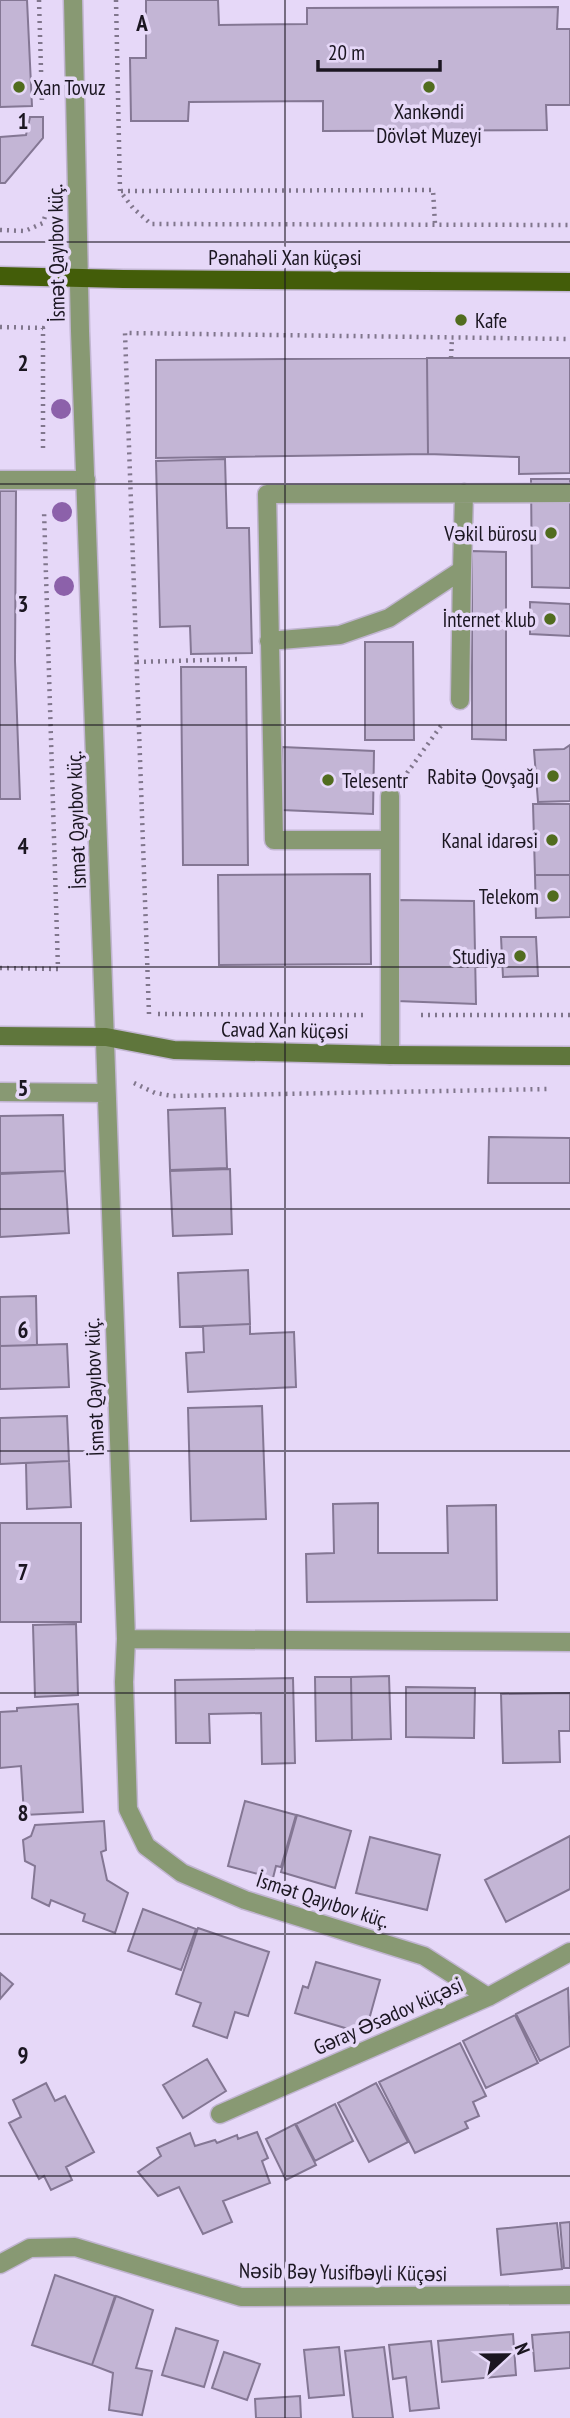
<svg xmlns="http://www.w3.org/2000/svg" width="570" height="2418" font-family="'PT Sans Narrow',sans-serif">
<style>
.building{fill:#c3b5d5;stroke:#847794;stroke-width:2}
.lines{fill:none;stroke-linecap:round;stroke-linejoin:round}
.lane-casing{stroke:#c1b5d1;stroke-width:21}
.street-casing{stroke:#c1b5d1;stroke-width:21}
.secondary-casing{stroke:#c1b5d1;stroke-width:21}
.primary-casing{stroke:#c1b5d1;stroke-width:21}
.path{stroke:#80768c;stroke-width:4.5;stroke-dasharray:2 5;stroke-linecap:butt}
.lane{stroke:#889973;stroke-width:18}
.street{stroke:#889973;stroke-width:18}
.secondary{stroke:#5f763c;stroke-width:18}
.primary{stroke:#435d09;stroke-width:18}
.tree{fill:#8c61aa}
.grid{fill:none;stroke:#1b1621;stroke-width:2;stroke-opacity:0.55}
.poi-dot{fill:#516c1f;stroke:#e6d8f8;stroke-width:2.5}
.labels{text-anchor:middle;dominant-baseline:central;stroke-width:7;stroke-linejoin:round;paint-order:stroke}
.poi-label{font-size:21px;fill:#1b1621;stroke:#e6d8f8;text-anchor:end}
.street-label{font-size:21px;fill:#1b1621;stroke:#e6d8f8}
.grid-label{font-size:23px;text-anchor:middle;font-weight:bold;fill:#1b1621;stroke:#e6d8f8;stroke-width:7;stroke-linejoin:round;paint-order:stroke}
</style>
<rect width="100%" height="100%" fill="#e6d8f8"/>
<!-- building -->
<path class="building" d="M0,0H27L32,106L0,107Z
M146,0H218L219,25L307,24V8L558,7L557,29H570V105H546L547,130L323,131V101L189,102L188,121H131L130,58H146Z
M30,117H43V138L5,183H0V137L26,135Z
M427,358H570V473L519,474V457L428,454Z
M427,358L428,454L156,458V360Z
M225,459L227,528H249L252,653L191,654L190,626L160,627L156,461Z
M531,479H570V588L532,587Z
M0,491H16L15,661L20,799H0Z
M472,551L506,552V740L472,739Z
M530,602L570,604V636L530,634Z
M365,642H413L414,740H365Z
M181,667H246L248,865H183Z
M570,745V801L538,802L534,750L564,749Z
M282,747L374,751L373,814L282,810Z
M533,804H570V875H535Z
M370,874L371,964L219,965L218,875Z
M535,875H570V917L536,918Z
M399,900L474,901L476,1004L397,1001Z
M501,937H536L538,976L503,977Z
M225,1108L227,1168L170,1170L168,1110Z
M63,1115L65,1171L0,1173V1116Z
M489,1137L570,1138V1183H488Z
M230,1169L232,1234L173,1236L170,1171Z
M65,1171L69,1233L0,1237V1174Z
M248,1270L250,1324L180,1327L178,1273Z
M36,1296L37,1345L0,1346V1297Z
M250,1324V1334L294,1332L296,1387L188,1392L186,1353L204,1352L203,1326Z
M67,1344L69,1387L0,1389V1346Z
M262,1406L266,1519L191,1521L188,1408Z
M67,1416L69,1461L0,1464V1418Z
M69,1461L71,1507L27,1509L26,1463Z
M378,1503V1553H448L447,1506L496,1505L497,1600L307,1602L306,1554L334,1553L333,1504Z
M0,1523H81V1622H0Z
M76,1624L78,1695L35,1697L33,1625Z
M389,1676L391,1739L352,1740L351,1677Z
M315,1677H351L352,1740L316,1741Z
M293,1678L295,1763L262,1764L261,1713L209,1714L210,1743H176L175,1680Z
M406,1687L475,1688L474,1738L406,1737Z
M570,1693V1731H559L560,1762L503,1763L501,1694Z
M78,1704L83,1812L24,1815L21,1766L0,1768V1712L17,1711V1708Z
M245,1801L296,1815L281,1867L276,1866L273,1878L228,1866Z
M297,1815L351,1831L335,1888L281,1872Z
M104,1821L106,1850L101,1852L107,1880L128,1893L115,1933L83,1921L85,1914L51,1900L49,1906L32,1898L35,1866L25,1861L23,1840L31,1836L35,1825Z
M570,1836V1889L506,1922L485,1880Z
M370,1837L440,1855L427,1910L356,1893Z
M143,1909L196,1929L181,1970L128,1951Z
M198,1928L269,1952L248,2016L235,2012L227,2038L193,2026L201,2003L176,1994Z
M316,1962L380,1980L365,2034L295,2013L303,1986L308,1988Z
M0,1973L13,1984L0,1999Z
M568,1988L570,2046L540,2061L516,2014Z
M515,2015L538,2063L486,2088L463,2041Z
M460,2043L486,2096L473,2102L479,2116L465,2122L468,2128L415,2153L379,2082Z
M207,2059L226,2091L183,2118L163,2085Z
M46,2083L55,2101L65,2096L94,2152L66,2167L72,2180L51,2190L44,2176L39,2179L9,2123L21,2117L13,2100Z
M376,2083L408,2142L369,2162L338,2103Z
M335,2104L353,2141L315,2161L296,2124Z
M295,2124L316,2165L286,2180L266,2139Z
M257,2132L268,2158L262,2161L270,2183L223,2201L232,2222L203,2234L179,2187L158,2196L138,2172L161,2156L157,2148L190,2133L195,2146L215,2140L217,2143L237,2135L238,2139Z
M570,2222V2268H564L560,2223Z
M557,2223L562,2269L501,2275L497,2229Z
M55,2275L115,2296L92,2365L32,2345Z
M116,2296L153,2310L136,2368L152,2371L142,2415L109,2410L113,2373L92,2365Z
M176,2328L218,2341L204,2387L162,2375Z
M570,2332V2368L535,2371L532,2335Z
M513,2334L516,2375L442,2382L438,2341Z
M431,2341L439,2408L410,2411L406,2377L393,2379L389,2345Z
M339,2347L344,2395L309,2398L304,2350Z
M384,2347L393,2418H353L345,2351Z
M224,2352L260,2364L247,2400L212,2388Z
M300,2396L301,2418H256L255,2399Z"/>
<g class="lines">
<defs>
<path id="lane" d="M0,480H86
M269,641L340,635L389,618L462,570L464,493
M460,700L462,570
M390,796V1055
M390,840H274L267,494L570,493"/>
<path id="street" d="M73,0L80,331L126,1639L124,1682L128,1809L146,1846L182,1873L245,1900L424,1956L488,1997
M0,1092L106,1093
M126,1639L570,1642
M220,2114L488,1997L570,1952
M0,2264L30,2248L75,2247L241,2297L570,2295"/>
<path id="secondary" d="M0,1036L106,1037L174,1050L390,1055L570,1056"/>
<path id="primary" d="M0,276L123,279L570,282"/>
</defs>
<!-- lane casing -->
<use href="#lane" class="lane-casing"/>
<!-- street casing -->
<use href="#street" class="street-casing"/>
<!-- secondary casing -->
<use href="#secondary" class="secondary-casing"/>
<!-- primary casing -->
<use href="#primary" class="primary-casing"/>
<!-- path -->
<path class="path" d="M39,0L42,104
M116,0L120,191L133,208L151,224L570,225
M121,191L433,190L435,224
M0,230L25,231L43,223L46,213
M0,327L43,328V453
M451,358L452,338
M137,662L241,659
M407,773L443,723
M0,968L58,969L44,510
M149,1014L125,333L570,339
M158,1014L363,1015
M421,1015H570
M134,1083L155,1093L173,1096L550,1089"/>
<!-- lane -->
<use href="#lane" class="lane"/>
<!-- street -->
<use href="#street" class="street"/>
<!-- secondary -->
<use href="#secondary" class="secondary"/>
<!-- primary -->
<use href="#primary" class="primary"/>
</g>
<!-- trees -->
<g class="tree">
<circle cx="61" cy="409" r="10"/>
<circle cx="62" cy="512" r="10"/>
<circle cx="64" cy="586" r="10"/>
</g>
<!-- grid -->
<path class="grid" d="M285,0V2418M0,242H570M0,484H570M0,725H570M0,967H570M0,1209H570M0,1451H570M0,1693H570M0,1934H570M0,2176H570"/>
<!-- markers -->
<g class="poi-dot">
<circle cx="19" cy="87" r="7"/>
<circle cx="429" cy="87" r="7"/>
<circle cx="461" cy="320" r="7"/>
<circle cx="551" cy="533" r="7"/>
<circle cx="550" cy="619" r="7"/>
<circle cx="553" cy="776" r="7"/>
<circle cx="328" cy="780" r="7"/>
<circle cx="552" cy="840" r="7"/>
<circle cx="553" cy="896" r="7"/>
<circle cx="520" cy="956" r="7"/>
</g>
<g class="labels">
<!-- poi labels -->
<g class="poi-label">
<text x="33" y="87" text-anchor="start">Xan Tovuz</text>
<text x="429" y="111" text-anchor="middle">Xankəndi<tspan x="429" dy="24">Dövlət Muzeyi</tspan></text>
<text x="475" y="320" text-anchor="start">Kafe</text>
<text x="537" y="533">Vəkil bürosu</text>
<text x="536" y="619">İnternet klub</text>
<text x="539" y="776">Rabitə Qovşağı</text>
<text x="342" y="780" text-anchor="start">Telesentr</text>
<text x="538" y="840">Kanal idarəsi</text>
<text x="539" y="896">Telekom</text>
<text x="506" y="956">Studiya</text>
</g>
<!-- street labels -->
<g class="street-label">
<text transform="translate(56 253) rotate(-91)">İsmət Qayıbov küç.</text>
<text x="285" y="257">Pənahəli Xan küçəsi</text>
<text transform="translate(76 820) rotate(-92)">İsmət Qayıbov küç.</text>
<text transform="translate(285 1030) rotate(1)">Cavad Xan küçəsi</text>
<text transform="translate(94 1387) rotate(-92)">İsmət Qayıbov küç.</text>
<text transform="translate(323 1900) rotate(18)">İsmət Qayıbov küç.</text>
<text transform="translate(388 2016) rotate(-24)">Gəray Əsədov küçəsi</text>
<text transform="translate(343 2272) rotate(1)">Nəsib Bəy Yusifbəyli Küçəsi</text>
</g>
</g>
<g class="grid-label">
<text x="142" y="31">A</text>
<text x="23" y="129">1</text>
<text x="23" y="371">2</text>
<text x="23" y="612">3</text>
<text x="23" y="854">4</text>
<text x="23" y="1096">5</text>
<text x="23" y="1338">6</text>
<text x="23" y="1580">7</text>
<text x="23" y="1821">8</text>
<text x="23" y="2063">9</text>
</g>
<!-- north arrow -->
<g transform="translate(507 2355) rotate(68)" stroke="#e6d8f8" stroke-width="5" paint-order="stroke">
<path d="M0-5L12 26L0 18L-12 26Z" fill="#1b1621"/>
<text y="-10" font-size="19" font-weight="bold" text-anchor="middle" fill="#1b1621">N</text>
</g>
<!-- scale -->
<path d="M318 60v10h122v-10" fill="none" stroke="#1b1621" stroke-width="3.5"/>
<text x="328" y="60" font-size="21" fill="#1b1621" stroke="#e6d8f8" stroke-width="5" paint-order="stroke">20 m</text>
</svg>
